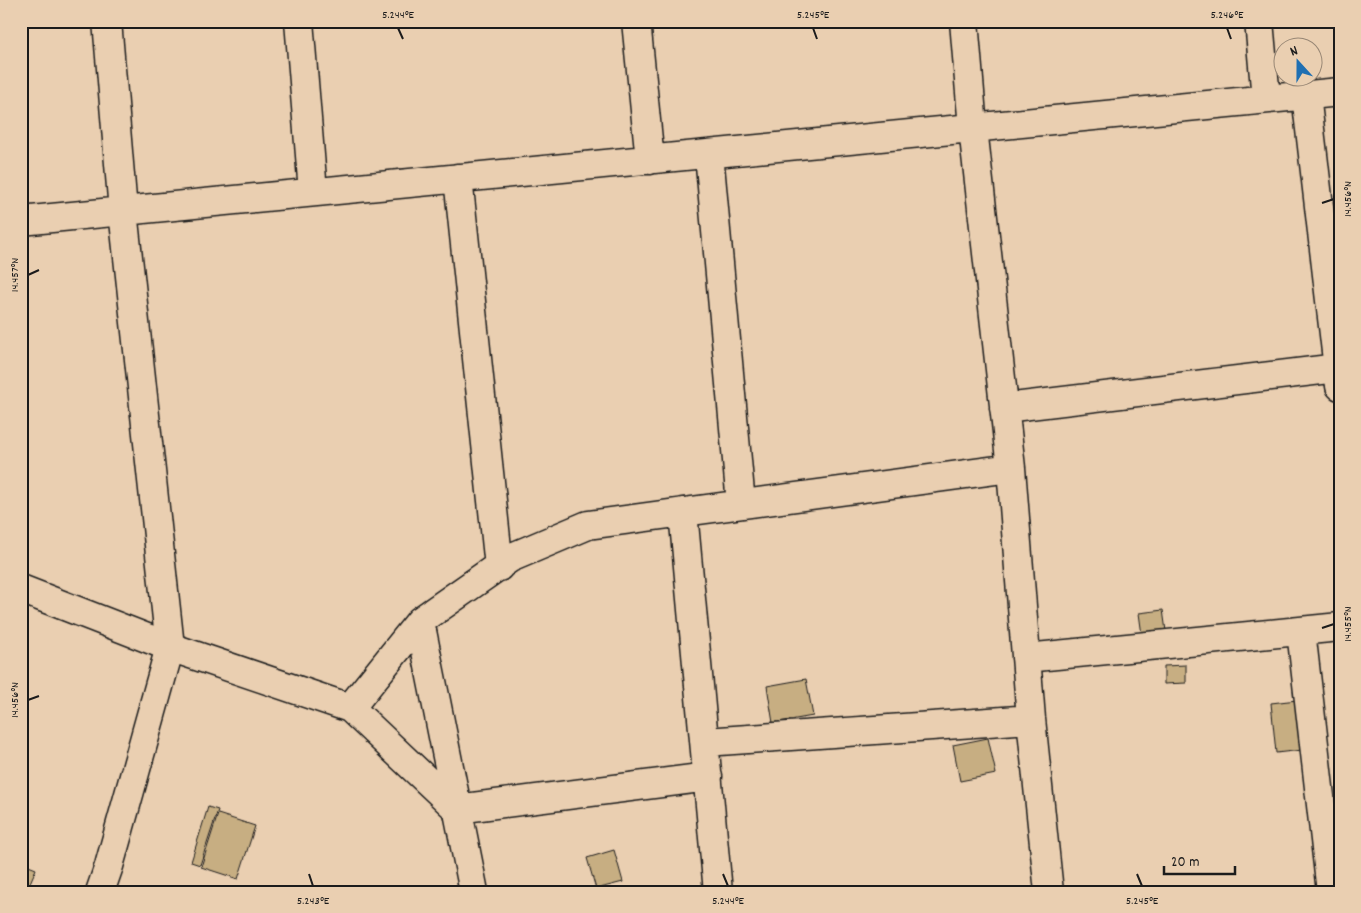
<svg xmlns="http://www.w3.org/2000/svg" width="1361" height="913" font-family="Dekko,sans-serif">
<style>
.building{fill:#c7ae82;stroke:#1c1c1c}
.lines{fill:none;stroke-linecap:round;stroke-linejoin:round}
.minor-casing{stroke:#1c1c1c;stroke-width:31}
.minor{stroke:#eacfb1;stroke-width:28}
.ticks{fill:none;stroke:#1c1c1c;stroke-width:2}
.neatline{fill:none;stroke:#1c1c1c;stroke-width:2}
.ticks-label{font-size:12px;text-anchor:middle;fill:#1c1c1c}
</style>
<rect width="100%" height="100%" fill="#eacfb1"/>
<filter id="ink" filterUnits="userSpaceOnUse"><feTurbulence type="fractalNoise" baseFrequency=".02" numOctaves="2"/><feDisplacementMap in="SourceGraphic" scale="10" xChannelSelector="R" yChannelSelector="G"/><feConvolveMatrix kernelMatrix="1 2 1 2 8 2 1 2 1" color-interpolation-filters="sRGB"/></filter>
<g filter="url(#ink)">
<!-- building -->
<path class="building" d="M1163,610L1166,631L1142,635L1139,613Z
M1186,665V683L1164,684V666Z
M806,679L813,716L773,723L767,686Z
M1297,700L1302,750L1276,753L1271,703Z
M988,738L996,774L960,781L953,745Z
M208,807L218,810L200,865L191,862Z
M218,814L255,826L238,879L201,867Z
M614,850L623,882L596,889L587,858Z
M21,863L36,869L26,892L21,890Z"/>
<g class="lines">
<defs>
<path id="minor" d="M299,21L313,192
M636,21L650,160
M964,21L973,128L1011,468L1031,719L1049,892
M1259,21L1266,99
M1306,95L1340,386
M709,154L741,504
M458,178L499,567
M21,221L1340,92
M1004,408L1338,368
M683,512L718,892
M21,589L170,647L350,708L457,809L708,777
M420,621L474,892
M1301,631L1331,892
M1026,658L1340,627
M350,708L420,621L510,558L588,525L1011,468
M705,742L1031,719
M100,892L109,866L170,647L123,211L107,21"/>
</defs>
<!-- minor casing -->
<use href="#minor" class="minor-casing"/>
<!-- minor -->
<use href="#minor" class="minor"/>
</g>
</g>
<!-- ticks -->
<path class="ticks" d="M398,28L403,39M813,28L817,39M1227,28L1231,39M1322,203L1334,199M28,275L39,270M1322,628L1334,624M28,700L39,696M309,874L313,886M723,874L728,886M1137,874L1142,886"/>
<!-- margin -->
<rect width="1361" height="913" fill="none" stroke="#eacfb1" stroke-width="55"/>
<!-- north arrow -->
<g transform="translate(1298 62) rotate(339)"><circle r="24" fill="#eacfb1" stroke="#988775"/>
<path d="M0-4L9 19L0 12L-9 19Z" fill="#1f6fb2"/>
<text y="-8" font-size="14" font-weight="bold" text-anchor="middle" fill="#1c1c1c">N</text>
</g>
<!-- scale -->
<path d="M1164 866v8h71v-8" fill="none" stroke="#1c1c1c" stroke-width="2.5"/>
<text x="1171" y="866" font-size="15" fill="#1c1c1c" stroke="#eacfb1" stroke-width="4" paint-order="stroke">20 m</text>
<rect x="28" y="28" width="1306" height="858" class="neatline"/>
<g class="ticks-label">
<text x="398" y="18">5.244°E</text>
<text x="813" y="18">5.245°E</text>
<text x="1227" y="18">5.246°E</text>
<text transform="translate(1347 199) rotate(-90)" y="4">14.456°N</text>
<text transform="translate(14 275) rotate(-90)" y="4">14.457°N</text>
<text transform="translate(1347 624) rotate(-90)" y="4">14.455°N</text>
<text transform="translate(14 700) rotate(-90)" y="4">14.456°N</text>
<text x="313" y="904">5.243°E</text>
<text x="728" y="904">5.244°E</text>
<text x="1142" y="904">5.245°E</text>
</g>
</svg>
